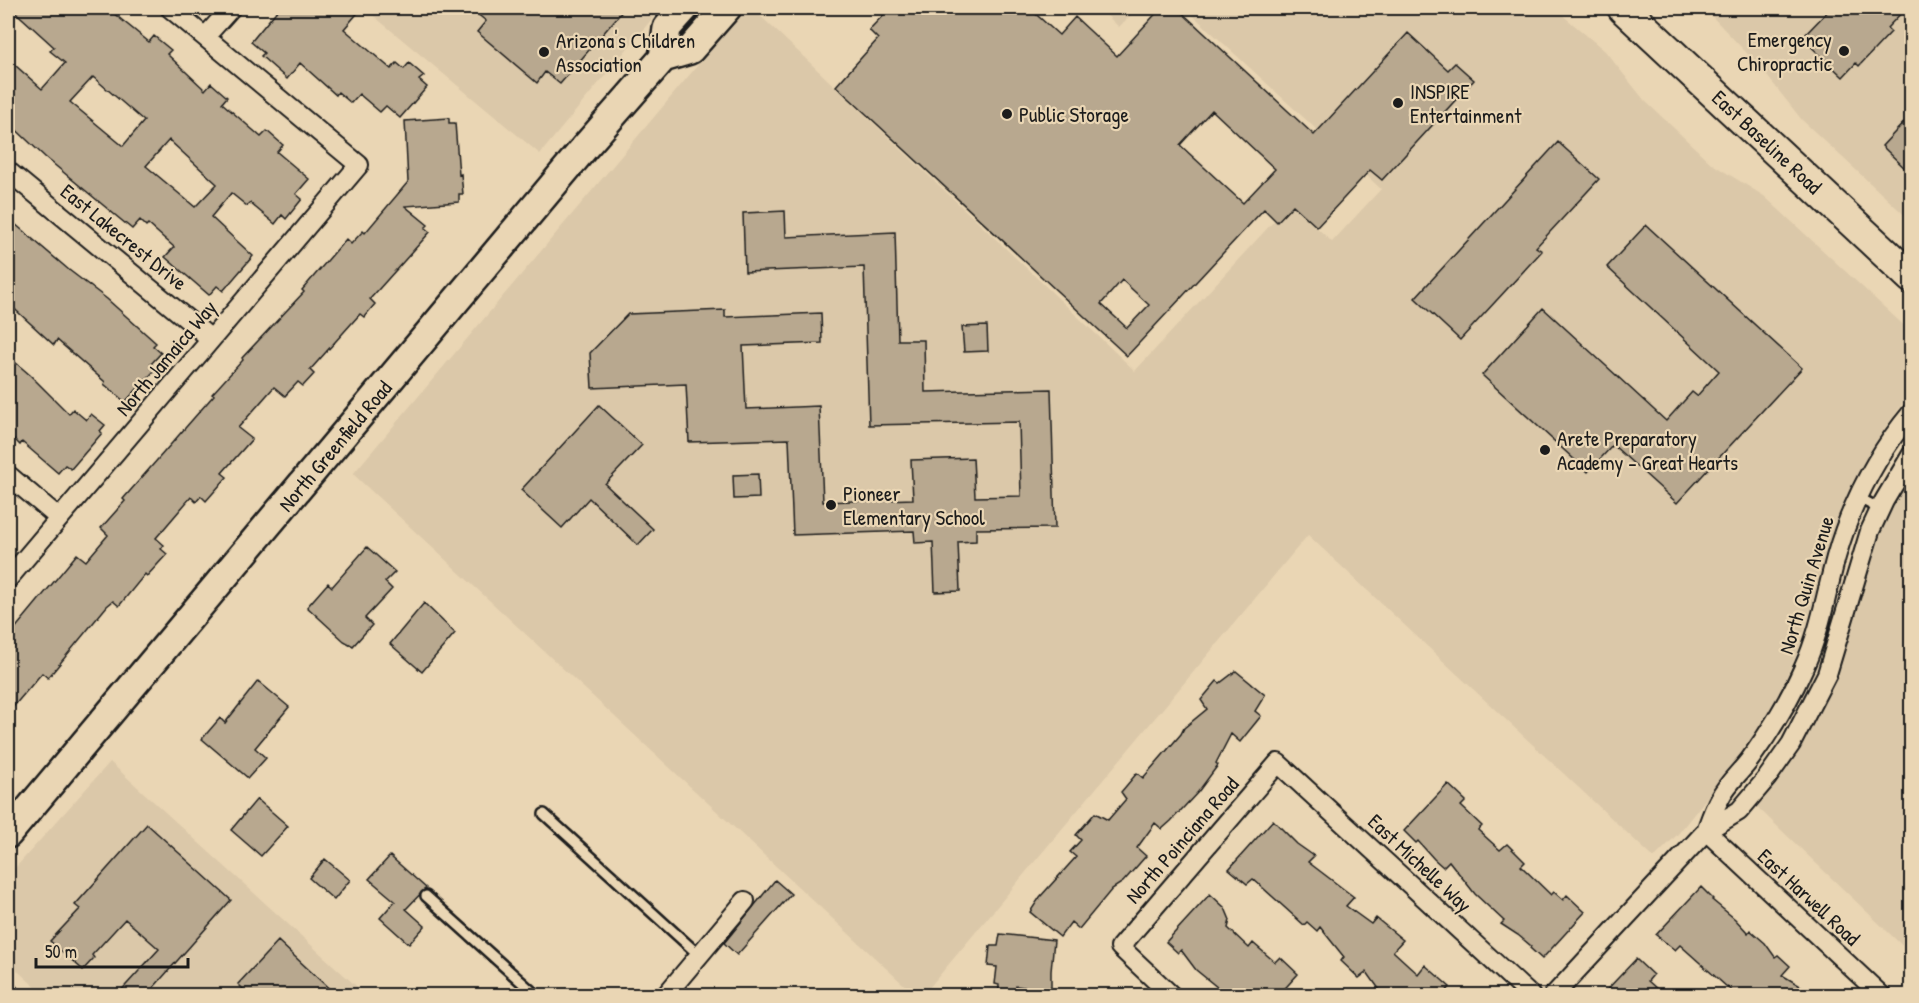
<svg xmlns="http://www.w3.org/2000/svg" width="1919" height="1003" font-family="'Patrick Hand',sans-serif">
<style>
.built{fill:#dbc8a9}
.building{fill:#b8a88f;stroke:#1c1c1c;stroke-width:1.5;fill-rule:evenodd}
.lines{fill:none;stroke-linecap:round;stroke-linejoin:round}
.lane-casing{stroke:#1c1c1c;stroke-width:14}
.street-casing{stroke:#1c1c1c;stroke-width:22}
.secondary-casing{stroke:#1c1c1c;stroke-width:32}
.primary-casing{stroke:#1c1c1c;stroke-width:34}
.lane{stroke:#ead6b4;stroke-width:9}
.street{stroke:#ead6b4;stroke-width:18}
.secondary{stroke:#ead6b4;stroke-width:27}
.primary{stroke:#ead6b4;stroke-width:30}
.poi-dot{fill:#1c1c1c;stroke:#ead6b4;stroke-width:2}
.labels{text-anchor:middle;dominant-baseline:central;stroke-width:4.5;stroke-linejoin:round;paint-order:stroke}
.poi-label{font-size:21px;fill:#1c1c1c;stroke:#ead6b4;text-anchor:start}
.street-label{font-size:21px;fill:#1c1c1c;stroke:#ead6b4}
</style>
<rect width="100%" height="100%" fill="#ead6b4"/>
<filter id="ink" filterUnits="userSpaceOnUse"><feTurbulence type="fractalNoise" baseFrequency=".0167" numOctaves="2"/><feDisplacementMap in="SourceGraphic" scale="12" xChannelSelector="R" yChannelSelector="G"/><feConvolveMatrix kernelMatrix="1 2 1 2 8 2 1 2 1" color-interpolation-filters="sRGB"/></filter>
<g filter="url(#ink)">
<!-- built -->
<path class="built" d="M373,8H661L540,154L369,12Z
M746,8H752L1135,371L1275,220L1278,222L1293,205L1332,242L1381,189L1185,8H1554L1605,51L1645,101L1712,164L1764,196L1911,332V393L1884,429L1860,471L1838,520L1798,651L1775,703L1753,740L1678,834L1654,858L1308,535L923,995H915L353,474Z
M1099,8H1138L1119,27Z
M1704,8H1911V221L1802,120L1760,67Z
M1911,461V954L1753,803L1784,764L1886,508Z
M110,762L366,995H44L8,962V876Z"/>
<!-- building -->
<path class="building" d="M11,8H107L149,42L154,36L171,50L167,54L205,90L211,83L227,97L222,103L261,137L267,131L283,145L277,152L309,179L296,194L302,199L286,219L282,215L275,224L250,203L247,206L231,193L211,217L253,256L223,291L217,286L209,295L165,257L174,247L148,224L146,226L140,220L132,229L45,157L8,122V59L42,89L65,63L50,51L54,47ZM93,77L144,121L123,146L70,102ZM169,140L217,184L195,207L146,166Z
M279,8H362L344,29L391,69L397,63L404,69L409,63L424,76L419,80L427,87L400,118L386,106L380,112L359,94L351,103L338,92L336,95L300,63L287,79L261,56L264,53L251,42Z
M470,8H625L560,84L545,72L537,83L477,32L486,21Z
M890,8H1029L1059,35L1075,17L1117,56L1161,8H1177L1314,135L1408,33L1448,70L1455,63L1474,80L1382,180L1370,170L1317,227L1293,205L1277,222L1264,209L1127,356L836,86L878,39L869,30ZM1212,110L1275,169L1243,203L1180,145ZM1122,280L1149,305L1127,328L1101,304Z
M1831,8H1906L1887,28L1891,32L1859,66L1856,63L1843,77L1802,38Z
M1911,115V174L1882,146Z
M449,118V123H455L459,175L461,174L463,194H459V202L405,206L428,225L425,228L430,232L370,299L375,304L364,317L360,314L310,370L314,374L303,386L298,382L285,396L274,387L238,428L252,439L222,473L227,477L206,501L201,496L196,502L191,497L156,538L164,545L161,549L167,554L147,576L145,574L119,606L113,601L107,606L48,678L42,673L8,713V637L77,554L86,561L108,535L101,528L125,501L123,499L214,395L212,394L243,360L242,358L304,292L302,290L346,239L351,244L363,231L365,233L408,182L405,121Z
M1558,142L1599,179L1536,247L1542,251L1460,340L1415,298Z
M785,211L786,237L895,232L898,340H924L925,392L1051,389L1055,528L976,529V541L958,542L960,591L935,592L933,542L915,543L914,531L793,535L789,439L689,442L686,384L592,388L590,353L628,314L725,310V317L821,313L822,343L743,346L746,409L819,406L823,502L913,499L911,460L973,458L975,497L1021,496L1019,422L869,425L864,267L745,272L743,213Z
M8,218L69,270L107,299L156,343L153,346L161,353L151,364L156,369L125,402L104,384L105,382L57,340L54,345L8,303Z
M1646,225L1802,368L1677,503L1613,445L1588,472L1482,375L1543,308L1666,421L1692,392L1697,396L1719,371L1607,267Z
M987,326L988,351L964,352L962,327Z
M8,356L30,375L69,414L73,409L86,420L91,414L105,425L100,431L102,433L71,469L65,465L58,473L22,442L20,445L8,433Z
M599,405L642,445L605,484L653,529L638,545L589,498L562,528L521,490Z
M758,474L759,498L734,499L733,475Z
M367,547L395,572L385,582L392,589L365,618L372,625L353,646L344,641L307,607L328,583L332,587Z
M424,603L455,633L422,672L390,644Z
M1236,671L1265,695L1255,711L1261,716L1240,742L1231,734L1216,763L1218,765L1198,792L1171,821L1162,829L1155,823L1137,848L1146,856L1123,882L1112,889L1079,929L1071,922L1060,937L1030,912L1040,897L1076,857L1070,852L1081,840L1076,835L1095,813L1108,820L1126,799L1121,792L1137,773L1143,778L1181,734L1184,728L1207,709L1201,700L1217,681L1220,683Z
M258,681L289,707L255,748L266,758L248,778L202,739L220,718L225,723Z
M1448,784L1466,801L1461,806L1482,826L1478,830L1500,850L1507,844L1525,862L1521,866L1551,895L1554,892L1563,900L1567,895L1585,912L1542,959L1530,948L1531,946L1518,935L1501,924L1504,921L1475,894L1449,861L1443,867L1434,859L1418,841L1416,843L1404,831Z
M257,799L288,826L261,856L231,830Z
M1273,820L1297,844L1314,856L1308,862L1354,897L1346,906L1371,924L1376,918L1403,940L1393,951L1418,974L1425,965L1450,987L1442,996H1384L1367,972L1359,978L1341,961L1344,957L1320,927L1317,931L1307,922L1304,925L1253,879L1247,884L1229,869Z
M147,824L231,900L146,996H116L159,949L125,919L92,955L94,958L83,970L50,941L80,909L75,905Z
M390,856L426,888L406,909L425,926L409,944L380,918L395,901L369,879Z
M325,859L350,880L334,900L309,878Z
M775,880L791,894L737,955L724,943Z
M1701,887L1713,899L1712,900L1735,919L1748,933L1750,930L1765,943L1775,957L1778,955L1790,966L1782,975L1817,996H1737L1680,945L1675,950L1656,935Z
M1210,894L1225,908L1230,920L1228,928L1249,948L1253,943L1275,962L1280,957L1298,974L1278,996H1228L1196,970L1181,950L1178,953L1166,942Z
M1000,934L1054,940L1051,971V990L1016,986L1015,996H998L999,985L995,984L997,967L988,966L990,946H998Z
M278,941L337,996H250L238,984Z
M1636,959L1653,975L1648,981L1665,996H1601Z"/>
<g class="lines">
<defs>
<path id="lane" d="M1859,498L1880,509
M544,814L699,955
M426,896L537,996"/>
<path id="street" d="M205,37L231,8
M8,171L211,339
M8,475L59,518
M8,579L359,165L170,8
M1706,831C1710,820 1714,808 1720,798C1727,783 1742,771 1751,758C1772,729 1790,699 1804,667C1820,632 1826,594 1836,557C1851,504 1877,454 1912,412
M1706,831L1882,996
M8,992L11,996
M665,996L745,901
M1172,996L1120,947L1278,763L1531,996
M1553,996L1706,831L1739,811L1767,778L1791,744L1827,674L1870,531L1884,501L1912,454"/>
<path id="secondary" d="M663,58L690,50L727,8
M8,834L585,147L663,58L667,28L685,8"/>
<path id="primary" d="M1623,8L1912,278"/>
</defs>
<!-- lane casing -->
<use href="#lane" class="lane-casing"/>
<!-- street casing -->
<use href="#street" class="street-casing"/>
<!-- secondary casing -->
<use href="#secondary" class="secondary-casing"/>
<!-- primary casing -->
<use href="#primary" class="primary-casing"/>
<!-- lane -->
<use href="#lane" class="lane"/>
<!-- street -->
<use href="#street" class="street"/>
<!-- secondary -->
<use href="#secondary" class="secondary"/>
<!-- primary -->
<use href="#primary" class="primary"/>
</g>
</g>
<!-- markers -->
<g class="poi-dot">
<circle cx="1844" cy="51" r="6"/>
<circle cx="544" cy="52" r="6"/>
<circle cx="1398" cy="103" r="6"/>
<circle cx="1007" cy="114" r="6"/>
<circle cx="1545" cy="450" r="6"/>
<circle cx="831" cy="505" r="6"/>
</g>
<g class="labels">
<!-- poi labels -->
<g class="poi-label">
<text x="1832" y="39" text-anchor="end">Emergency<tspan x="1832" dy="24">Chiropractic</tspan></text>
<text x="556" y="40">Arizona's Children<tspan x="556" dy="24">Association</tspan></text>
<text x="1410" y="91">INSPIRE<tspan x="1410" dy="24">Entertainment</tspan></text>
<text x="1019" y="114">Public Storage</text>
<text x="1557" y="438">Arete Preparatory<tspan x="1557" dy="24">Academy - Great Hearts</tspan></text>
<text x="843" y="493">Pioneer<tspan x="843" dy="24">Elementary School</tspan></text>
</g>
<!-- street labels -->
<g class="street-label">
<text transform="translate(1767 142) rotate(43)">East Baseline Road</text>
<text transform="translate(124 237) rotate(39)">East Lakecrest Drive</text>
<text transform="translate(166 358) rotate(-50)">North Jamaica Way</text>
<text transform="translate(335 446) rotate(-50)">North Greenfield Road</text>
<text transform="translate(1806 585) rotate(-73)">North Quin Avenue</text>
<text transform="translate(1182 840) rotate(-49)">North Poinciana Road</text>
<text transform="translate(1420 863) rotate(43)">East Michelle Way</text>
<text transform="translate(1809 897) rotate(43)">East Harwell Road</text>
</g>
</g>
<!-- margin -->
<rect width="1919" height="1003" fill="none" stroke="#ead6b4" stroke-width="30"/>
<rect x="15" y="15" width="1889" height="973" fill="none" stroke="#1c1c1c" stroke-width="2" filter="url(#ink)"/>
<!-- scale -->
<path d="M36 958v9h152v-9" fill="none" stroke="#1c1c1c" stroke-width="3"/>
<text x="45" y="958" font-size="18" fill="#1c1c1c" stroke="#ead6b4" stroke-width="4.5" paint-order="stroke">50 m</text>
</svg>
